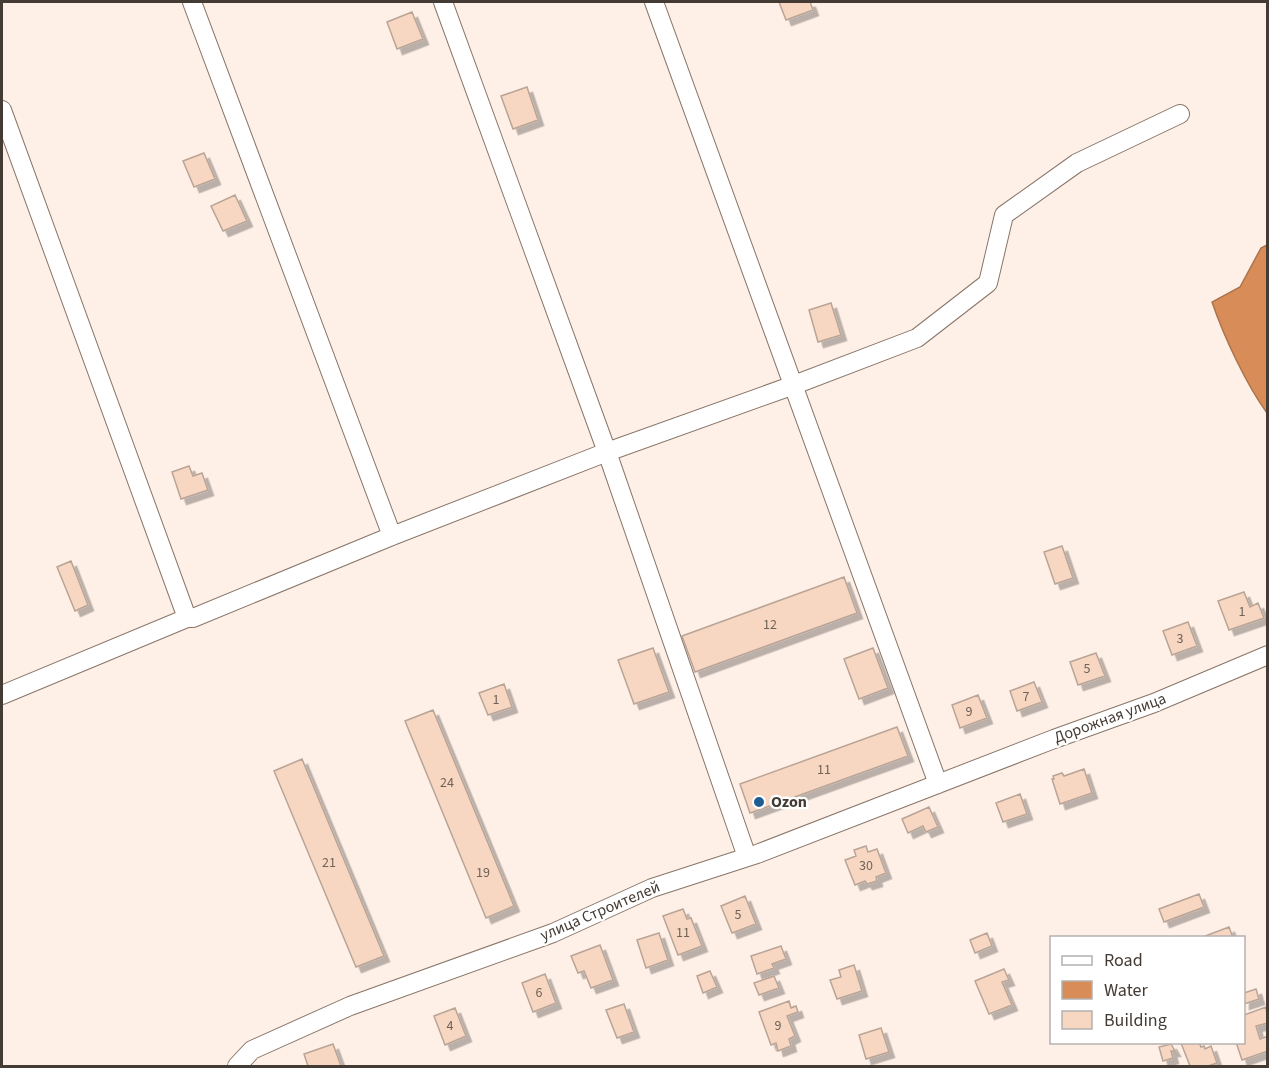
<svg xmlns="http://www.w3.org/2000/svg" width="1269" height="1068" font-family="'Source Sans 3',sans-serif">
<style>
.water{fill:#d88c57;stroke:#ac744d;stroke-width:1.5}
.building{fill:#f7d7c2;stroke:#b9a496;stroke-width:1.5;filter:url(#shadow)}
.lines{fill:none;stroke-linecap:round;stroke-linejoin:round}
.minor-casing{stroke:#887568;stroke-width:20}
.minor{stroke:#fff;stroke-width:18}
.poi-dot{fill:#1f5e94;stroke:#fff;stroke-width:2}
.labels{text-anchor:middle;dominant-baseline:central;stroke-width:4.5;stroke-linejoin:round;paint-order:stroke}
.number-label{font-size:14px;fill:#716258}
.street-label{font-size:16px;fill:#443b35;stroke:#fff}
.poi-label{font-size:16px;font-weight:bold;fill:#443b35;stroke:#fff;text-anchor:start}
</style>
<defs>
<filter id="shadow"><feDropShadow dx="5.5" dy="5.5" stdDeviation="0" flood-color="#0004"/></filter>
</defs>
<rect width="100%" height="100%" fill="#fef0e7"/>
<!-- water -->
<path class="water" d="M1267,245V413C1246,384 1224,337 1212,302L1240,287L1261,248Z"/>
<!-- building -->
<path class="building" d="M779,2H810L813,10L786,20Z
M412,12L423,39L397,49L387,22Z
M527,87L538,120L513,129L501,96Z
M204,153L215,179L194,187L183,161Z
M235,195L247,221L223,231L211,206Z
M831,303L841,335L818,342L809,310Z
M189,466L193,476L202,473L208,490L181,499L172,472Z
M1062,546L1073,578L1055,584L1044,552Z
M71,561L88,605L75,611L57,567Z
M844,577L857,613L695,672L682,636Z
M1244,592L1250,607L1258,603L1264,618L1229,630L1218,601Z
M1188,622L1197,646L1172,655L1163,631Z
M653,648L669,692L634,704L618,660Z
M873,648L888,688L859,699L844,659Z
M1096,653L1105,676L1078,685L1070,662Z
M1034,682L1042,702L1017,711L1010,691Z
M504,684L512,707L488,715L479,693Z
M978,695L987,718L960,728L952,705Z
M433,710L514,906L486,918L405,721Z
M897,727L908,756L750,813L740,784Z
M302,759L384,956L356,967L274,771Z
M1084,769L1092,793L1060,804L1052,779H1054L1053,776L1062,773L1064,776Z
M1020,794L1027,814L1003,822L996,803Z
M929,807L938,827L926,832L923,826L908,833L902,819Z
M866,846L868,852L877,849L886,873L876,877L877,881L867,884L865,881L855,885L845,860L856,856L854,850Z
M1199,894L1204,907L1164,922L1159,909Z
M745,896L756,924L732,933L721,906Z
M683,909L687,919L691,918L702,946L678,955L663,916Z
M1229,927L1233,938H1200Z
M659,933L668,960L646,968L637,940Z
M987,933L992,946L975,953L970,940Z
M600,945L613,980L591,988L584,971L578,973L571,956Z
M781,946L786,959L772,964L774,968L757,974L751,956Z
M854,965L862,991L837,999L830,980L841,977L839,970Z
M1004,969L1009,980L1002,982L1012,1005L989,1014L975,981Z
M710,971L717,987L703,993L697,976Z
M545,974L556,1003L533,1012L522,983Z
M774,976L779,988L759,995L754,983Z
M1256,989L1259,999L1244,1004V993Z
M789,1001L791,1008L796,1006L798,1012L787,1016L795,1036L789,1039L791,1046L778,1051L776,1043L771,1045L759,1012Z
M624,1004L634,1032L617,1038L606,1010Z
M1266,1007L1268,1023L1256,1026L1260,1039L1268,1036V1051L1242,1060L1236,1042H1244V1015Z
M455,1008L466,1036L445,1045L434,1016Z
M881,1028L889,1052L866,1059L859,1035Z
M1199,1042L1201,1047L1204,1046L1205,1049L1211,1046L1217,1063L1208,1066H1190L1181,1043Z
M333,1044L341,1066H308L304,1054Z
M1171,1044L1175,1051H1171L1173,1058L1163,1061L1159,1047Z"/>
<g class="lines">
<defs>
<path id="minor" d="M192,2L392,536
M443,2L607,452L747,857
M654,2L938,784
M2,110L187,618
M2,695L187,618H193L392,536L607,452L794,385L917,338L988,283L1004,215L1077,163L1180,114
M237,1066L252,1050L350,1006L553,933L652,888L757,854L1054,739L1154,703L1268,655"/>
</defs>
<!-- minor casing -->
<use href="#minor" class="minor-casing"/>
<!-- minor -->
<use href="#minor" class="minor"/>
</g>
<!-- markers -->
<circle class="poi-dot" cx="759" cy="802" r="6"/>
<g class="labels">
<!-- number labels -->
<g class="number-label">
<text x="1242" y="612">1</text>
<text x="770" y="625">12</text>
<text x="1180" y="639">3</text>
<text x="1087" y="669">5</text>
<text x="1026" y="697">7</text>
<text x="496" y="700">1</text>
<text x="969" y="712">9</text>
<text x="824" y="770">11</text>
<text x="447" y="783">24</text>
<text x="329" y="863">21</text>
<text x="866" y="866">30</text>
<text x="483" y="873">19</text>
<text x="738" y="915">5</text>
<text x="683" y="933">11</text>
<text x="539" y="993">6</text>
<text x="450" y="1026">4</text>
<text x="778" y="1026">9</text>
</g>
<!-- street labels -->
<g class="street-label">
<text transform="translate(1110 718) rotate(-20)">Дорожная улица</text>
<text transform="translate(600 911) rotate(-23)">улица Строителей</text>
</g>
<!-- poi labels -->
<g class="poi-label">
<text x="771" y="802">Ozon</text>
</g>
</g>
<!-- border -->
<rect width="1269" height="1068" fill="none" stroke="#443b35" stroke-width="6"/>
<!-- legend -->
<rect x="1050" y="936" width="195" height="108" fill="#ffffff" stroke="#b4b1ae" stroke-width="1.5"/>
<rect x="1062" y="956" width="30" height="9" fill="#ffffff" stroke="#b4b1ae" stroke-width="1.5"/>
<text x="1104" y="966" font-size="18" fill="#443b35">Road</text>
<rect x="1062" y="981" width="30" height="18" fill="#d88c57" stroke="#b4b1ae" stroke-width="1.5"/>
<text x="1104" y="996" font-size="18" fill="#443b35">Water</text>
<rect x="1062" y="1011" width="30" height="18" fill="#f7d7c2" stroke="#b4b1ae" stroke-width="1.5"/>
<text x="1104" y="1026" font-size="18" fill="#443b35">Building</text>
</svg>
